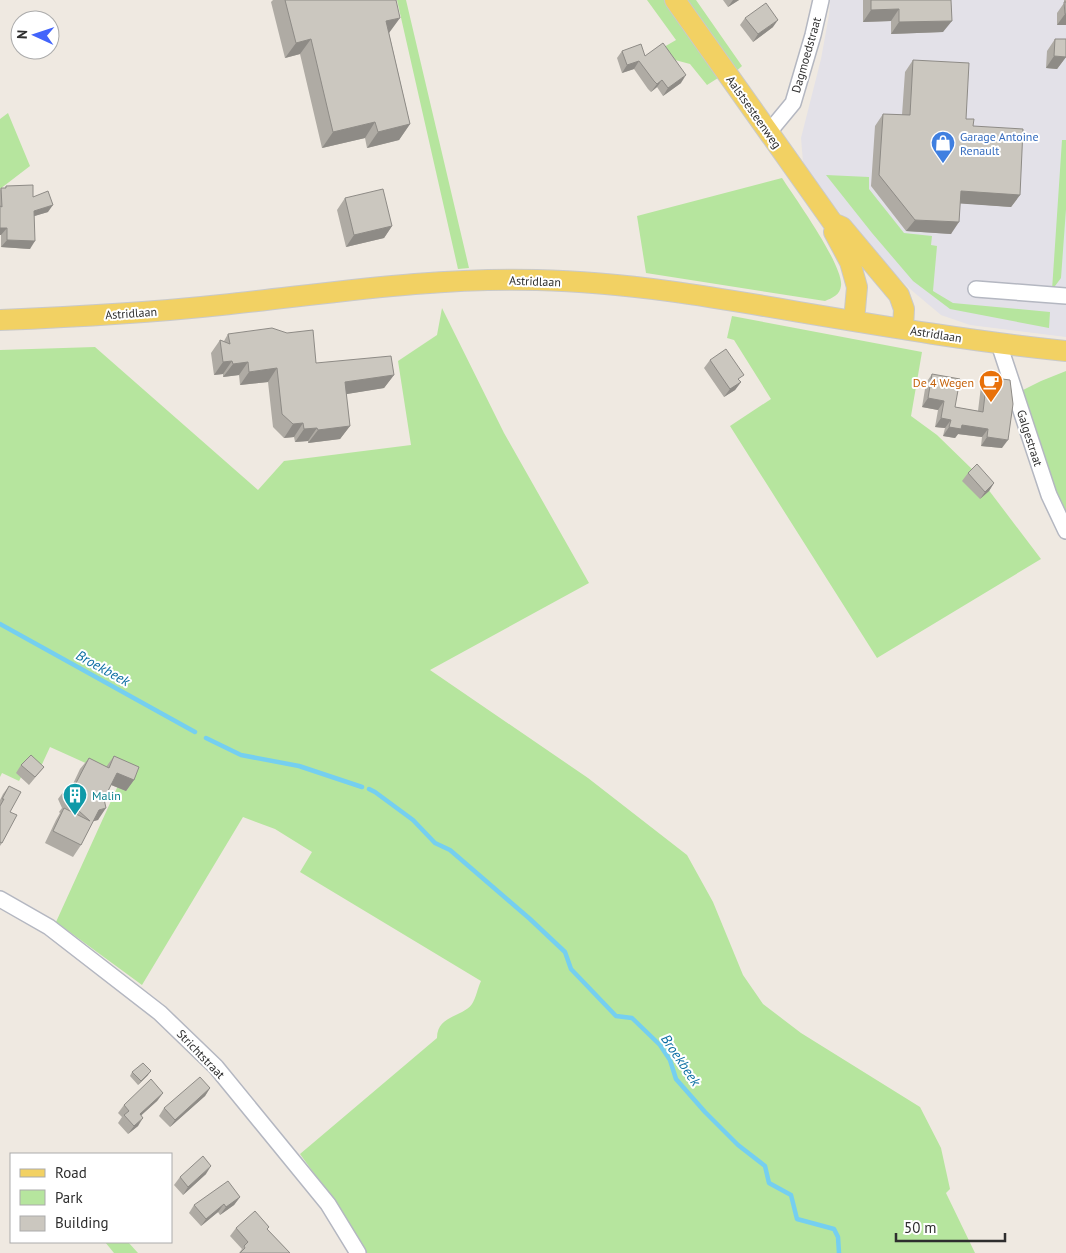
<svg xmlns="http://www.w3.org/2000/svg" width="1066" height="1253" font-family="'PT Sans',sans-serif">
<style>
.industrial{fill:#e3e1e8}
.green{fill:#b6e59e}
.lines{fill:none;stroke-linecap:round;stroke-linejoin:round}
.stream{stroke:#75cff0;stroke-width:4.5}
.minor-casing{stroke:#b4b7c1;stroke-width:18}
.major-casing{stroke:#c9c9c9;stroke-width:22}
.minor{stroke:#fff;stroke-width:15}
.major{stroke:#f2d163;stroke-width:20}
.wall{fill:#afaba4}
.shaded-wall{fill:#8e8b86}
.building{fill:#cbc7bf;stroke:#8e8b86}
.labels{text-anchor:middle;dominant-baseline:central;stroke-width:4;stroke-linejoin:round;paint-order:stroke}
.street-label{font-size:12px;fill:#2e2e2e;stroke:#fff}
.shop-label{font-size:12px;fill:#366cbe;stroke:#fff;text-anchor:start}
.food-label{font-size:12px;fill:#c56008;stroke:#fff;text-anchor:end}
.culture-label{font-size:12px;fill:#0d838f;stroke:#fff;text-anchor:start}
.water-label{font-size:14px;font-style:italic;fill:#0d6fa3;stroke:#fff}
</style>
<rect width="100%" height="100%" fill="#efe9e1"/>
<!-- industrial -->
<path class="industrial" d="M830,0H1066V337L970,325L941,315L910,289L870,249L810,177L803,162L801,138L821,59L829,15Z"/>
<!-- green -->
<path class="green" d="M397,0H406L469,268L458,269Z
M647,0H696L742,66L733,74L697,23L685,32L718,78L707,85L690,64L675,60L664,47L676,40Z
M8,113L30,166L0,189V119Z
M1062,140H1066V209L1061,278L1052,290Z
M826,175L869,177V189L904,233L932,236L931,245L937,246L933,291L953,303L1050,312L1049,328L950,309L913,281L872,233Z
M782,178C795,198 844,266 841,286C840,295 832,298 825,301L646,273L637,216Z
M442,308L504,433L589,583L430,670L588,778L687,855L713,902L743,975L763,1004L801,1033L920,1107L941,1148L950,1189L946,1193L975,1253H367L339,1208L300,1154L437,1038C437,1015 463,1017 472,1004C476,998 478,987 481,981L300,872L312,852L275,829L243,817L142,985L56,922L121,779L50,747L38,773L26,768L19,781L2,773L0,777V350L95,347L258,490L284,461L411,445L398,361L437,335Z
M732,316L922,352L911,416L937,435L975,472L1041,559L877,658L730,426L771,399L734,340L727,338Z
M1066,371V517L1057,498L1021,391L1041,381Z
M105,1242H128L138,1253H114Z"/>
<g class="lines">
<!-- stream -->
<path class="stream" d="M0,624L195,732
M206,738L241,755L299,766L362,787
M369,789L375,792L413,820L435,843L450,850L530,919L565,952L571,969L616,1016L632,1018L660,1045L670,1060L676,1079L705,1112L738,1145L765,1166L769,1183L791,1195L797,1219L834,1229L838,1237L839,1253"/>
<defs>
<path id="minor" d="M769,132L793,103L813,35L821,0
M976,289L1066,296
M999,344L1049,495L1066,531
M0,899L49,927L160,1013L216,1067L328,1204L358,1253"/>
<path id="major" d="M675,0L833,223L842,227L899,295L904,309L903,329
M834,232L850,262L857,287L854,321
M0,320C74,317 147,313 221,305C326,294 431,277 537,280C626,282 713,297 799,312C888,327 977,342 1066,351"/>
</defs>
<!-- minor casing -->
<use href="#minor" class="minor-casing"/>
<!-- major casing -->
<use href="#major" class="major-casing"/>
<!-- minor -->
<use href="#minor" class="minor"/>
<!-- major -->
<use href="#major" class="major"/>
</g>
<!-- wall -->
<path class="wall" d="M273,0H396L389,33L410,124L399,140L367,148L365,138L322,148L300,54L285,58L271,2Z
M723,0H739L728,7Z
M863,0H951L943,32L891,34V21L863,22Z
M1064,0H1066V25H1057V13L1064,3Z
M745,18L773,27L753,42L740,25Z
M1055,39L1066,57L1057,69L1046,68L1047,51Z
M622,51L645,56L681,83L663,96L657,87L651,92L648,89L634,69L622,73L617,58Z
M913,60L966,119L973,126L1020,195L1011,207L960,203L951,234L906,231L871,186L875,126L883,114L902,115L905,72Z
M6,186L33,197L48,212L34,216L30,249L1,247V235H0V190L1,188H5Z
M345,198L392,226L384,238L346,247L337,210Z
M228,334L316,363L394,375L384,388L346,394L350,426L340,439L308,443V441L295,442L294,437L284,438L273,427L268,382L240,385L239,375L223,377V374L214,375L211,353L220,340L224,341Z
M710,360L741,382L735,390L724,397L704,368Z
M932,374L955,407L978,411L981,386L987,377L1002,448L981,446L982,437L958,434L955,438L943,436L945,428L935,427L938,410L922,407L926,383Z
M968,473L994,483L989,491L980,499L962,481Z
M114,756L134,780L126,791L111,785L104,799L98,820L93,821L81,845L73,857L45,843L56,820L60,813L59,812L62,808L58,799L66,788L72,786L80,769L89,758L106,767Z
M21,765L44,767L29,785L16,773Z
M9,786L10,812L2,843L0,846V800L3,794Z
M132,1072L148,1075L138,1085L130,1076Z
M210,1088L205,1096L170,1127L159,1116L164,1108Z
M163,1093L157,1101L141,1115L138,1126L128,1134L118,1123L122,1117L118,1113L124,1105Z
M206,1174L183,1195L174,1185L180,1177Z
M240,1197L234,1205L220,1215L218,1212L201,1226L189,1213L194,1205Z
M269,1227L267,1229L290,1253H239L242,1249L230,1236L236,1228Z"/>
<!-- shaded-wall -->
<path class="shaded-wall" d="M733,0H739L728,7Z
M899,9L891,21L863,22L871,10Z
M1065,14H1066V25H1057Z
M400,18L389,33L375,37L386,21Z
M778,20L773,27L753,42L758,34Z
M952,21L943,32L891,34L899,22Z
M311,39L300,54L285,58L296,43Z
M1054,56L1066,57L1057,69L1046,68Z
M639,61L634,69L622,73L627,65Z
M686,75L681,83L663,96L668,88Z
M662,80L657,87L651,92L657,84Z
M375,122L365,138L322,148L333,132Z
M410,124L399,140L367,148L378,132Z
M961,191L1020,195L1011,207L953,203Z
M53,205L48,212L28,218L34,211Z
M915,220L959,222L951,234L906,231Z
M392,226L384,238L346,247L354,235Z
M0,228H7L1,235H0Z
M7,240L35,241L30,249L1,247Z
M232,361L223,374L214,375L223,362Z
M248,362L239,375L223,377L233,364Z
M277,368L268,382L240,385L249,372Z
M394,375L384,388L335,396L345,382Z
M741,382L735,390L724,397L730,389Z
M928,398L944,401L938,410L922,407Z
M941,418L951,420L945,428L935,427Z
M303,423L294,437L284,438L293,424Z
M962,425L988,429L982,437L958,434L955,438L943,436L949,427Z
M350,426L340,439L308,443L318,430Z
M317,428L308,441L295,442L304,429Z
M987,437L1008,440L1002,448L981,446Z
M994,483L989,491L980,499L985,492Z
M117,773L134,780L126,791L109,784Z
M106,808L98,820L90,822L99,810Z
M151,1071L148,1075L138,1085L141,1081Z
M210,1088L205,1096L170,1127L175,1120Z
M163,1093L157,1101L134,1122L140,1114Z
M143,1118L138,1126L128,1134L134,1126Z
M211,1166L206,1174L183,1195L188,1187Z
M240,1197L234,1205L220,1215L226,1207Z
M224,1204L218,1212L201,1226L206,1219Z"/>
<!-- building -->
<path class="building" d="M285,0H396L400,18L386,21L410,124L378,132L375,122L333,132L311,39L296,43Z
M871,0H951L952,21L899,22V9L871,10Z
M1064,2H1066V14H1065Z
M766,3L778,20L758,34L745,18Z
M1055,39H1066V57L1054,56Z
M663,43L686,75L668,88L662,80L657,84L654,81L639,61L627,65L622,51L641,44L645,56Z
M913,60L969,63L966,119H974L973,126L1023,129L1020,195L961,191L959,222L915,220L879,175L883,114L910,115Z
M33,185V197L48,191L53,205L34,211L35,241L7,240V228H0V206L2,207L1,188H6V186Z
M383,189L392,226L354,235L345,198Z
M272,328L287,333L313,330L316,363L391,356L394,375L345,382L350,426L318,430L317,428L304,429L303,423L293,424L282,414L277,368L249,372L248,362L233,364L232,361L223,362L220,340L230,344L228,334Z
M726,349L744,375L738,379L741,382L730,389L710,360Z
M932,374L960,379L955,407L983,412L987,377L1010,380L1013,404L1008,440L987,437L988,429L962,425L961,429L949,427L951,420L941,418L944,401L928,398Z
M977,464L994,483L985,492L968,473Z
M31,755L44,767L35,777L21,765Z
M114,756L139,767L134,780L117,773L104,799L106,808L99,810L81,845L53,831L64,808L90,821L68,801L70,796L66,788L75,785L89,758L109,768Z
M9,786L21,792L10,812L17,815L2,843L0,842V806L4,799H2Z
M143,1063L151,1071L141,1081L132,1072Z
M200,1077L210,1088L175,1120L164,1108Z
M151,1079L163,1093L140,1114L143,1118L134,1126L124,1115L129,1111L124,1105Z
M203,1156L211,1166L188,1187L180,1177Z
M228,1181L240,1197L226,1207L224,1204L206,1219L194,1205Z
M255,1211L269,1227L267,1229L290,1253H240L245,1248L244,1246L248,1242L236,1228Z"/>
<!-- icons -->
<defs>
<symbol id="shop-pin" viewBox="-11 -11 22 30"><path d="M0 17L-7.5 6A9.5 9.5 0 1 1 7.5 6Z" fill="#3f7fe0" stroke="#fff"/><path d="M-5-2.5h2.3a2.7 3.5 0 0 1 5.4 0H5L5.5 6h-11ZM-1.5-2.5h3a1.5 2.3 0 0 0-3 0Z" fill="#fff"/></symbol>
<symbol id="cafe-pin" viewBox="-11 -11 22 30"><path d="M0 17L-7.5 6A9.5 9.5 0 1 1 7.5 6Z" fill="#e8710a" stroke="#fff"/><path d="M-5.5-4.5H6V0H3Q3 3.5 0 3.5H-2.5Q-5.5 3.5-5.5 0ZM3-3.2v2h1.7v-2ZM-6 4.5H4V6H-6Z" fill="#fff"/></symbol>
<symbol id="building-pin" viewBox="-11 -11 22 30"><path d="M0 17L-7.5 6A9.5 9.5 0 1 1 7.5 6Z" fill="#0f9aa8" stroke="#fff"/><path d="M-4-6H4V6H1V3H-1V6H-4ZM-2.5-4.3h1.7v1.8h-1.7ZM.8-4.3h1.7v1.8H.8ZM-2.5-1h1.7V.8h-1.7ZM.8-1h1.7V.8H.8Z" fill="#fff"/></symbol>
</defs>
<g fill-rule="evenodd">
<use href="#shop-pin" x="929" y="129" width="28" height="38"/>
<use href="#cafe-pin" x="977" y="368" width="28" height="38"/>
<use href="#building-pin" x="61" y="781" width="28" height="38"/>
</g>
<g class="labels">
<!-- street labels -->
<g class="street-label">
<text transform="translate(806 55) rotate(-74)">Dagmoedstraat</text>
<text transform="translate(754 112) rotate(55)">Aalstsesteenweg</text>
<text transform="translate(535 281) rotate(2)">Astridlaan</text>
<text transform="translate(131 313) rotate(-4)">Astridlaan</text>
<text transform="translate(936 334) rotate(9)">Astridlaan</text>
<text transform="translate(1030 438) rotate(72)">Galgestraat</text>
<text transform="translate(201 1054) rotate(46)">Strichtstraat</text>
</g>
<!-- shop labels -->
<g class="shop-label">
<text x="960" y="136">Garage Antoine<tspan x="960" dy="14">Renault</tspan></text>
</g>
<!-- food labels -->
<g class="food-label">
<text x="974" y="382">De 4 Wegen</text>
</g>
<!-- culture labels -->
<g class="culture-label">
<text x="92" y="795">Malin</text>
</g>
<!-- water labels -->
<g class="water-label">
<text transform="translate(103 668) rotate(29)">Broekbeek</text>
<text transform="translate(681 1060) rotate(56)">Broekbeek</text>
</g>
</g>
<!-- legend -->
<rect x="10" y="1153" width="162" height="90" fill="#ffffff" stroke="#ababab"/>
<rect x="20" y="1169" width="25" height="8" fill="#f2d163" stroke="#ababab"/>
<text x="55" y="1178" font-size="15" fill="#2e2e2e">Road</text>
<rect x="20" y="1190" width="25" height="15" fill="#b6e59e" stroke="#ababab"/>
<text x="55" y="1203" font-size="15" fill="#2e2e2e">Park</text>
<rect x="20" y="1216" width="25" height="15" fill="#cbc7bf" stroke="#ababab"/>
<text x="55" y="1228" font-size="15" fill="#2e2e2e">Building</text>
<!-- north arrow -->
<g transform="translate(35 35) rotate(273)"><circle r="24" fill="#ffffff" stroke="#ababab"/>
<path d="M0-4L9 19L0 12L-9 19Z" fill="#4264fb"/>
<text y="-8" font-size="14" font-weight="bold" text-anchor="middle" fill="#2e2e2e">N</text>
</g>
<!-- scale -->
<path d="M896 1233v8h109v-8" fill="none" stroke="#2e2e2e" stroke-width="2.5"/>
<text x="904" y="1233" font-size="15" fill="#2e2e2e" stroke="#ffffff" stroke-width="4" paint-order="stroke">50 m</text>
</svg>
